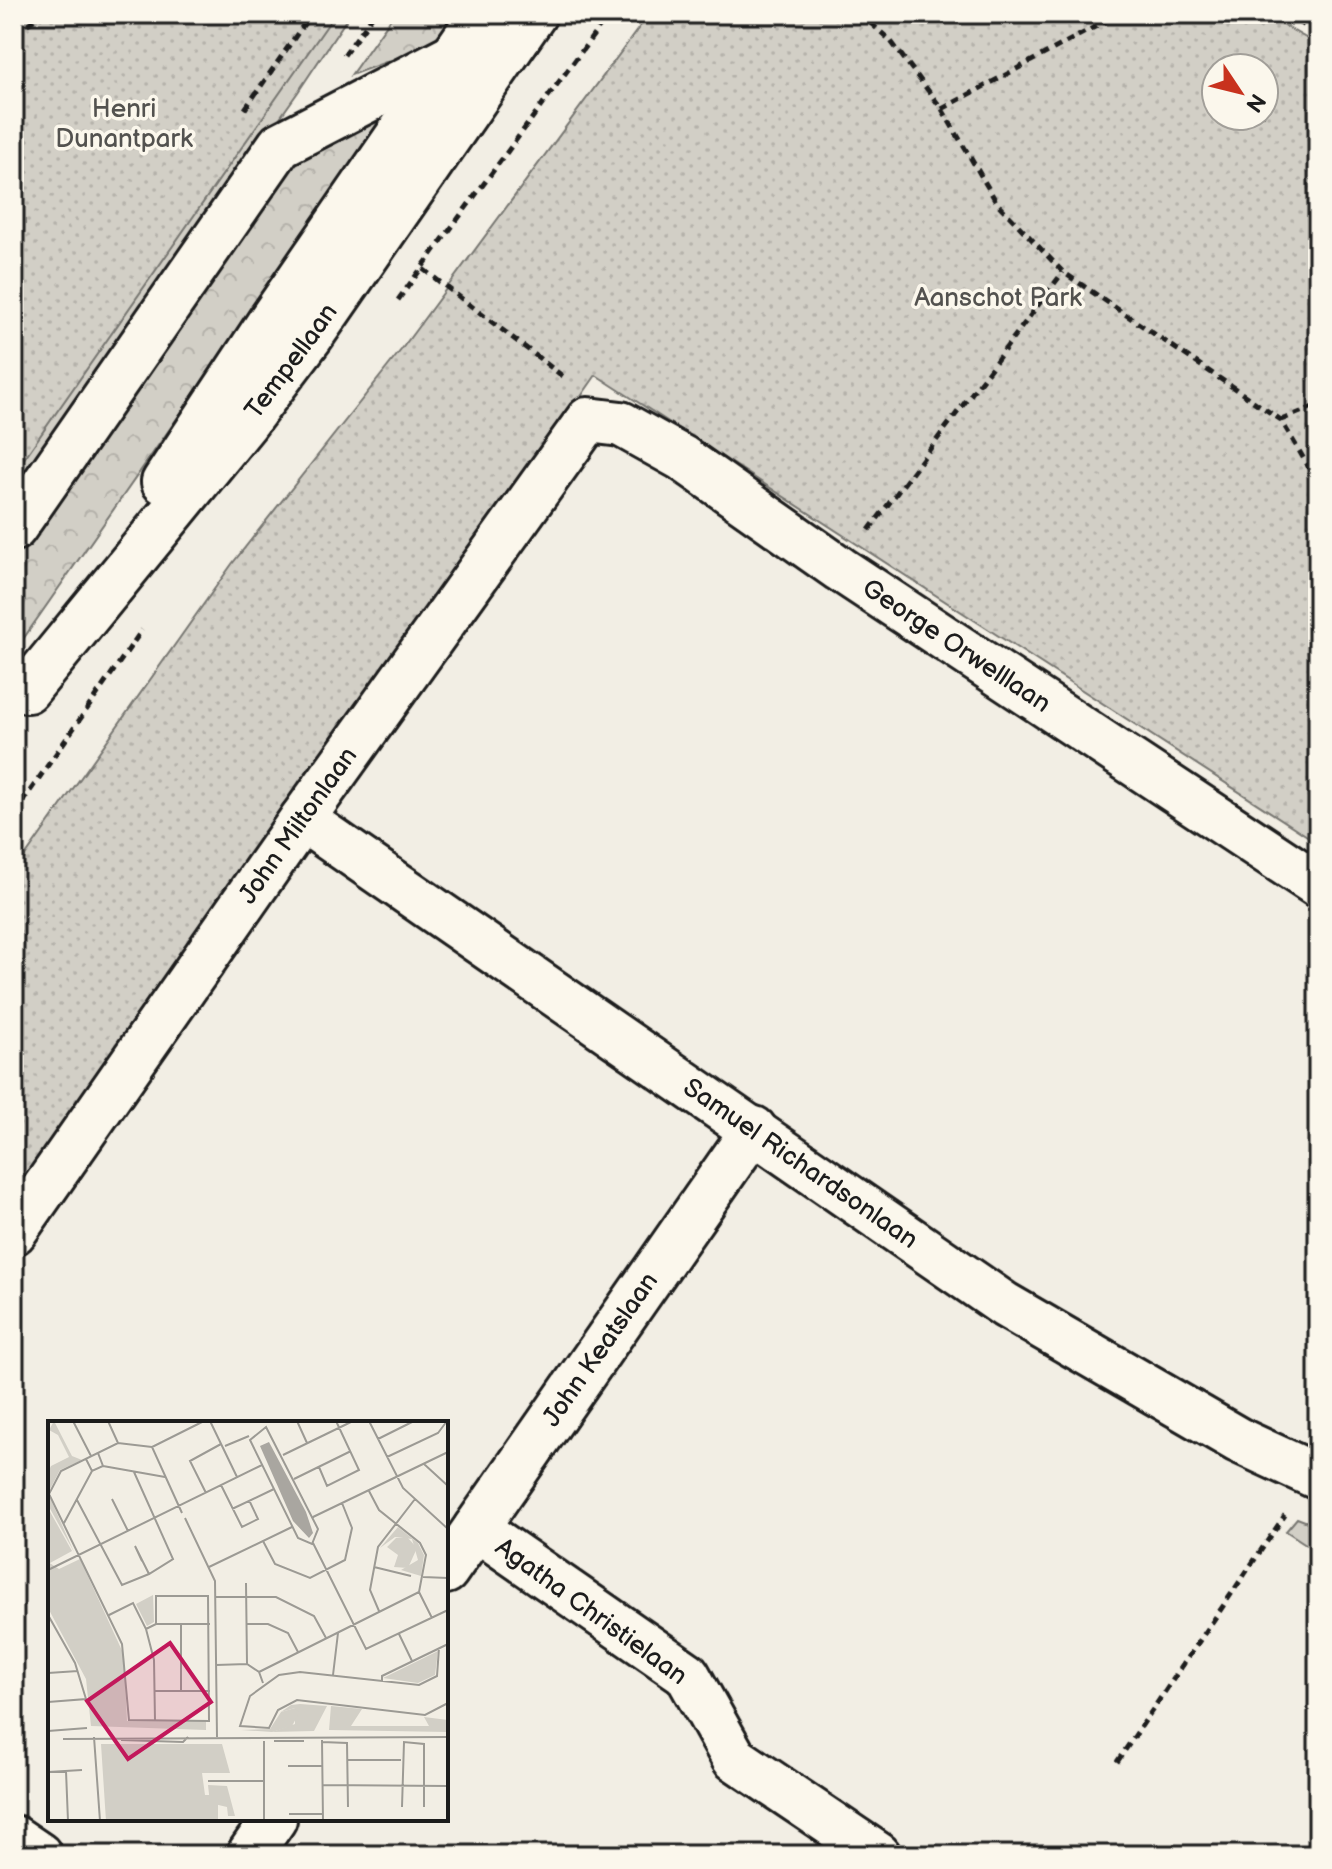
<svg xmlns="http://www.w3.org/2000/svg" width="1332" height="1869" font-family="'Balsamiq Sans',sans-serif">
<style>
.grass{fill:#d2cfc6;stroke:#777671;stroke-width:2}
.forest{fill:url(#forest-crowns);stroke:#777671;stroke-width:2}
.park{fill:url(#park-dots);stroke:#777671;stroke-width:2;fill-rule:evenodd}
.lines{fill:none;stroke-linecap:round;stroke-linejoin:round}
.street-casing{stroke:#1c1c1c;stroke-width:50}
.secondary-casing{stroke:#1c1c1c;stroke-width:50}
.path{stroke:#1c1c1c;stroke-width:5;stroke-dasharray:8 6;stroke-linecap:butt}
.street{stroke:#fbf7ec;stroke-width:44}
.secondary{stroke:#fbf7ec;stroke-width:44}
.labels{text-anchor:middle;dominant-baseline:central;stroke-width:7;stroke-linejoin:round;paint-order:stroke}
.park-label{font-size:26px;fill:#53524f;stroke:#fbf7ec}
.street-label{font-size:26px;fill:#1c1c1c;stroke:#fbf7ec}
.inset-road{fill:none;stroke:#9c9a94;stroke-width:2}
.view{fill:#c2185b;fill-opacity:0.15;stroke:#c2185b;stroke-width:4}
.inset-edge{fill:none;stroke:#1c1c1c;stroke-width:4}
</style>
<defs>
<pattern id="forest-crowns" width="20" height="18" patternUnits="userSpaceOnUse" patternTransform="scale(2)"><rect width="20" height="18" fill="#d2cfc6"/><path d="M2 6a3 3 0 1 1 6 0M12 15a3 3 0 1 1 6 0" fill="none" stroke="#b4b1aa"/></pattern>
<pattern id="park-dots" width="8" height="8" patternUnits="userSpaceOnUse" patternTransform="scale(2)"><rect width="8" height="8" fill="#d2cfc6"/><path d="M2 2h.1M6 6h.1" fill="none" stroke="#b4b1aa" stroke-width="1.8" stroke-linecap="round"/></pattern>
</defs>
<rect width="100%" height="100%" fill="#f2eee4"/>
<filter id="ink" filterUnits="userSpaceOnUse"><feTurbulence type="fractalNoise" baseFrequency=".0125" numOctaves="2"/><feDisplacementMap in="SourceGraphic" scale="16" xChannelSelector="R" yChannelSelector="G"/><feConvolveMatrix kernelMatrix="1 2 1 2 8 2 1 2 1" color-interpolation-filters="sRGB"/></filter>
<g filter="url(#ink)">
<!-- grass -->
<path class="grass" d="M264,14H350L298,92L14,494V408Z
M1297,1518L1318,1526V1552L1286,1531Z"/>
<!-- forest -->
<path class="forest" d="M394,14H462L443,41L351,75Z
M398,102L14,652V551L283,162Z"/>
<!-- park -->
<path class="park" d="M14,14H335L14,473Z
M649,14H1264L1318,45V843L596,375L14,1207V872L232,564L401,350ZM1216,68H1264V116H1216Z"/>
<g class="lines">
<defs>
<g id="street">
<path d="M14,528L280,145L452,56"/>
<path id="s1" d="M302,819L1005,1305L1238,1440L1318,1477"/>
<path id="s2" d="M14,1232L302,819L588,420L621,424L682,458L840,569L1318,885"/>
<path d="M476,1528L687,1674L734,1758L878,1855"/>
<path id="s3" d="M446,1571L754,1129"/>
<path d="M14,1838L39,1855"/>
<path d="M249,1855L274,1819"/>
</g>
<g id="secondary">
<path d="M164,482L271,320L482,14"/>
<path id="s4" d="M27,690L246,422L311,336L534,14"/>
</g>
</defs>
<!-- street casing -->
<use href="#street" class="street-casing"/>
<!-- secondary casing -->
<use href="#secondary" class="secondary-casing"/>
<!-- path -->
<path class="path" d="M860,14L890,40L942,109L997,203L1063,272L1281,420L1318,483
M1285,14L1318,34
M14,26H24L44,14
M344,55L374,14
M245,109L311,14
M942,109L1119,14
M423,269L565,378
M398,300L609,14
M1281,420L1318,405
M869,530L1063,272
M14,814L142,630
M1117,1762L1285,1515"/>
<!-- street -->
<use href="#street" class="street"/>
<!-- secondary -->
<use href="#secondary" class="secondary"/>
</g>
</g>
<g class="labels">
<!-- park labels -->
<g class="park-label">
<text x="124" y="109">Henri<tspan x="124" dy="30">Dunantpark</tspan></text>
<text x="998" y="298">Aanschot Park</text>
</g>
<!-- street labels -->
<g class="street-label">
<text stroke="none"><textPath href="#s4" startOffset="422">Tempellaan</textPath></text>
<text stroke="none"><textPath href="#s2" startOffset="1430">George Orwelllaan</textPath></text>
<text stroke="none"><textPath href="#s2" startOffset="496">John Miltonlaan</textPath></text>
<text stroke="none"><textPath href="#s1" startOffset="606">Samuel Richardsonlaan</textPath></text>
<text stroke="none"><textPath href="#s3" startOffset="270">John Keatslaan</textPath></text>
<text transform="translate(591 1612) rotate(36)">Agatha Christielaan</text>
</g>
</g>
<!-- overview -->
<g transform="translate(48 1421)">
<rect width="400" height="400" fill="#f2eee4"/>
<path d="M6,0L24,35L34,39L12,49L0,72L26,131L0,84V51L3,45L21,36L10,14L1,9ZM348,117H360L369,127L360,147L346,146L350,134L339,126ZM105,174L106,201L99,205L88,183ZM390,230L387,254L370,262L335,257ZM243,284L252,283L279,285L266,310L224,311L247,303V287L233,291ZM283,285L314,288L303,305H381L376,296L400,299V311L281,309ZM160,364L179,365L187,395H180L179,386L162,382Z" fill="#d2cfc6"/>
<path d="M350,106L370,122L376,134L373,155L353,149L370,139L364,118L347,116L332,127ZM247,287L251,292L244,305L224,311L193,309L222,308L233,291Z" fill="#d2cfc6"/>
<path d="M32,138L76,234L79,300H158V309L43,305L38,258L0,187V141L11,148ZM53,323H174L182,352H154L157,374H170V400H58Z" fill="#d2cfc6"/>
<path d="M0,87L24,130L2,142L0,141Z" fill="#d2cfc6"/>
<path d="M221,21L258,91L265,112L261,117L245,100L212,25Z" fill="#a9a6a0"/>
<path class="inset-road" d="M25,0L43,35M60,0L70,22M162,0L189,56M249,0L259,22M321,0L355,67L400,108M218,6L270,108L264,123L250,117L202,19ZM330,18L366,0M177,25L201,15M104,26L70,22L13,50L1,73L74,223L81,299L161,300L160,175H108V203M235,34L305,0M339,36L390,12L399,0M38,38L44,50L55,45L50,32M376,43L400,65M55,45L117,56M271,46L279,65L311,49L288,0M246,58L303,30M173,64L194,106L210,98L201,79M158,72L142,40L173,23M64,78L80,110M29,79L74,164L101,153L125,138L86,51M184,88L226,68M134,92L104,26L156,0M265,96L400,31M137,97L167,160L169,316M16,102L44,50M215,120L227,143L262,157L297,139L304,107L294,82M265,122L318,228L400,189M94,140L87,125L101,153M161,146L244,106M326,146L363,155M0,149L214,44M375,156L400,157M198,162L199,243M371,171L384,197M167,176H228L266,195L278,217M331,190L322,169L330,126L367,78M0,194L27,242L38,278L0,281M61,194L85,182L98,208L106,239L107,300M133,203V270M199,203H220L240,212L250,231M98,208L108,203H162M351,213L364,240M391,227L389,255L371,264L252,251L231,254L202,275L192,305L221,307L230,289L249,279L377,294L400,282M168,244L199,243L211,251L215,262M211,251L371,171L378,134L372,122L331,89L321,70M0,252L30,250M285,254L290,212M334,260V255L400,223M107,270H162M0,310L39,307M46,316L52,400M15,318L400,316M73,319L135,321L140,316M274,319L275,400M216,320V400M226,320H256M274,321L299,322L300,386M299,339H353M240,345H274M18,350L20,400M0,351L34,349M160,360H217M274,364L400,365M354,386L356,321L376,323V386M241,393H275"/>
<path class="view" d="M122,222L163,281L80,338L39,280Z"/>
<rect width="400" height="400" class="inset-edge"/>
</g>
<!-- margin -->
<rect width="1332" height="1869" fill="none" stroke="#fbf7ec" stroke-width="48"/>
<rect x="24" y="24" width="1284" height="1821" fill="none" stroke="#1c1c1c" stroke-width="3" filter="url(#ink)"/>
<!-- north arrow -->
<g transform="translate(1240 92) rotate(125)"><circle r="38" fill="#fbf7ec" stroke="#a29f99" stroke-width="2"/>
<path d="M0-6L14 30L0 20L-14 30Z" fill="#c8321e"/>
<text y="-12" font-size="22" font-weight="bold" text-anchor="middle" fill="#1c1c1c">N</text>
</g>
</svg>
